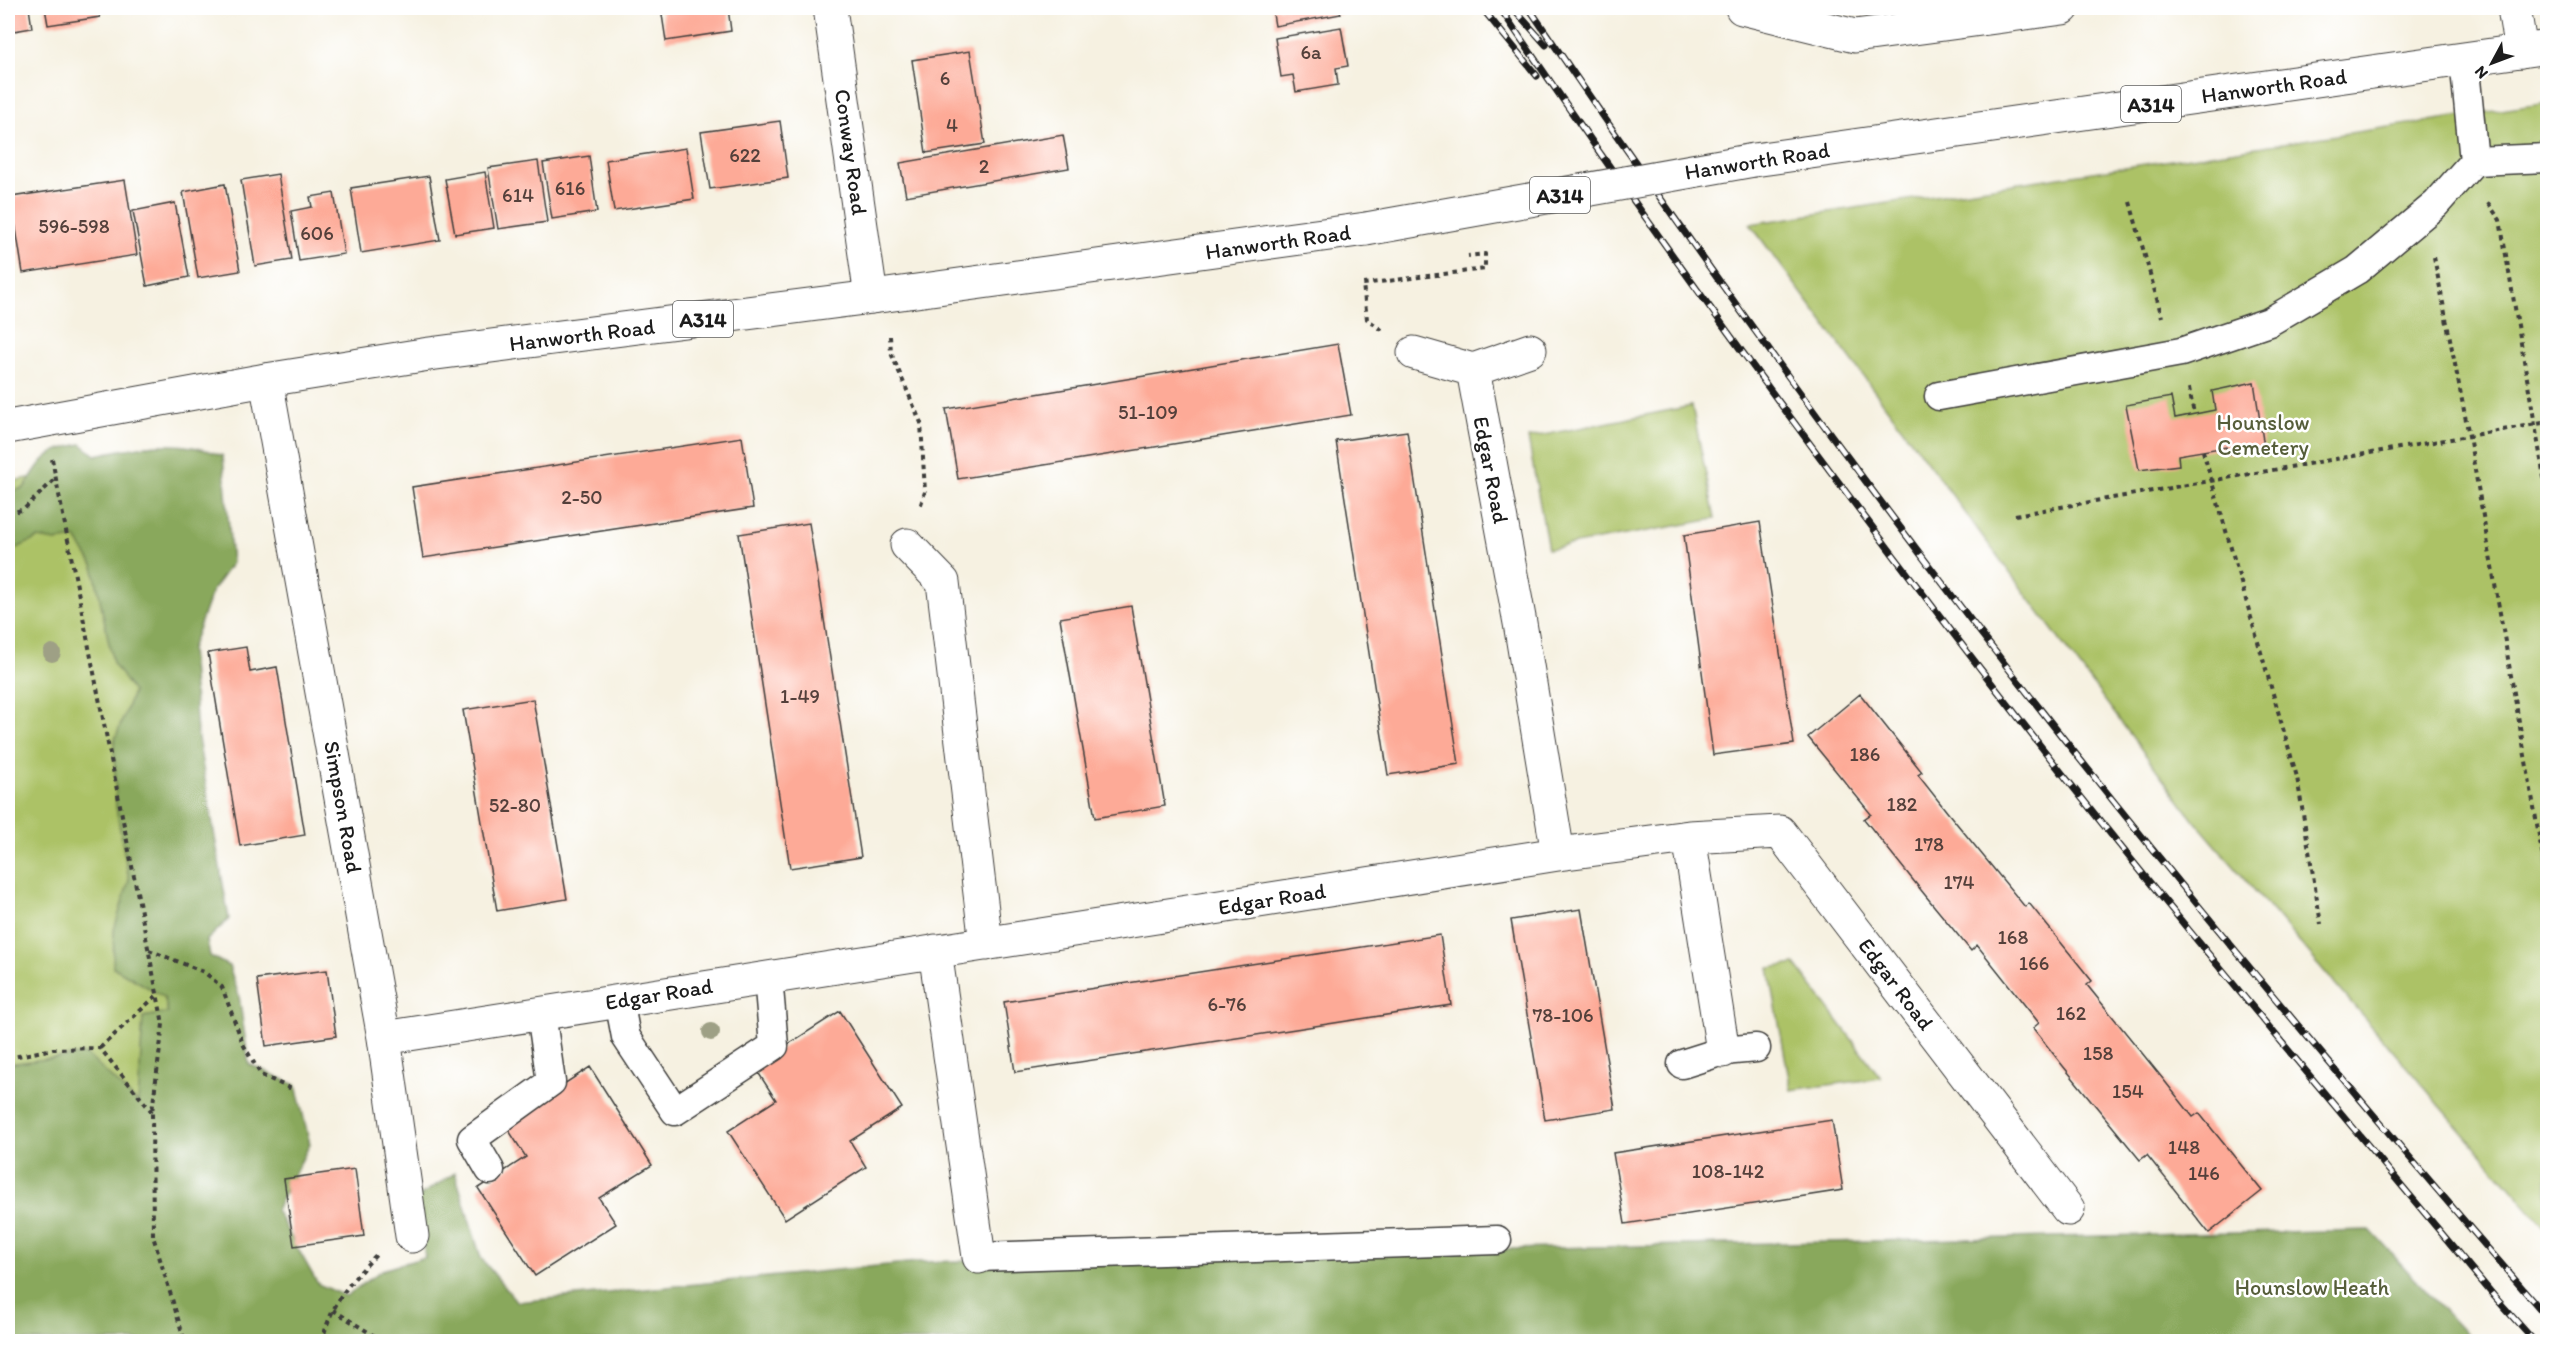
<svg xmlns="http://www.w3.org/2000/svg" width="2555" height="1349" font-family="Itim,sans-serif">
<style>
.green{fill:#acc266;stroke:#646f41;stroke-width:1.5}
.forest{fill:#89a85b;stroke:#52623c;stroke-width:1.5}
.building{fill:#fdaa97}
.lines{fill:none;stroke-linecap:round;stroke-linejoin:round}
.service-casing{stroke:#3d3c3a;stroke-width:31}
.minor-casing{stroke:#3d3c3a;stroke-width:35}
.primary-casing{stroke:#3d3c3a;stroke-width:35}
.path{stroke:#3d3c3a;stroke-width:4;stroke-dasharray:4.5 4.5;stroke-linecap:butt}
.service{stroke:#fff;stroke-width:28}
.minor{stroke:#fff;stroke-width:33}
.primary{stroke:#fff;stroke-width:33}
.rail-casing{stroke:#1c1c1c;stroke-width:7}
.rail{stroke:#fff;stroke-width:4.5;stroke-dasharray:14;stroke-linecap:butt}
.primary-bridge-casing{stroke:#3d3c3a;stroke-width:35;stroke-linecap:butt}
.primary-bridge{stroke:#fff;stroke-width:33}
.tree{fill:#9ea085}
.labels{text-anchor:middle;dominant-baseline:central;stroke-width:5;stroke-linejoin:round;paint-order:stroke}
.number-label{font-size:20px;fill:#54403b}
.shield{fill:#fff;stroke:#606060;stroke-width:1.5}
.shield-label{font-size:21px;font-weight:bold;fill:#1c1c1c}
.street-label{font-size:22px;fill:#1c1c1c;stroke:#fff}
.park-label{font-size:22px;fill:#565e3a;stroke:#fff}
</style>
<rect width="100%" height="100%" fill="#fff"/>
<filter id="ink" filterUnits="userSpaceOnUse"><feTurbulence type="fractalNoise" baseFrequency=".0167" numOctaves="2"/><feDisplacementMap in="SourceGraphic" scale="12" xChannelSelector="R" yChannelSelector="G"/><feConvolveMatrix kernelMatrix="1 2 1 2 8 2 1 2 1" color-interpolation-filters="sRGB"/></filter>
<filter id="wash" filterUnits="userSpaceOnUse"><feTurbulence type="fractalNoise" baseFrequency=".008" numOctaves="4" result="noise"/><feDisplacementMap in="SourceGraphic" scale="24" xChannelSelector="R" yChannelSelector="G"/><feGaussianBlur stdDeviation="1.35" result="paint"/><feColorMatrix in="noise" values="0 0 0 0 0 0 0 0 0 0 0 0 0 0 0 0 0 1.4 0 .05"/><feComposite in="paint" operator="in"/></filter>
<g filter="url(#wash)">
<rect width="100%" height="100%" fill="#f6f1e1"/>
<!-- green -->
<path class="green" d="M2547,103V1230L2194,820L1750,224Z
M1692,406L1715,519L1548,549L1528,438Z
M103,463L189,1010L143,1017L139,1103L8,1112V482Z
M1795,964L1881,1078L1791,1090L1769,968Z"/>
<!-- forest -->
<path class="forest" d="M81,444L95,455C141,446 178,437 223,456L232,563L212,591L191,649L197,733L229,919L207,940L210,956L229,966L239,996L249,1064L296,1085L310,1144L276,1210L318,1284L346,1296L382,1270L425,1257L416,1198L455,1173L481,1258L517,1302L917,1262L2370,1230L2472,1341H8V1064L86,1054L138,1103L143,1017L168,1013L164,997L113,967L114,930L129,880L116,807L114,742L133,692L113,663L93,565L76,538L56,541L38,538L13,550L8,547V492L24,488C43,458 45,451 81,444Z"/>
<g id="blocks">
<!-- building -->
<path class="building" d="M8,8H29L32,28L8,32Z
M45,8H99L100,17L48,25Z
M661,8H728L731,31L666,41Z
M1272,8H1339L1341,14L1275,26Z
M1341,27L1348,66L1336,68L1338,85L1296,92L1293,75L1281,77L1275,38Z
M970,51L985,144L926,153L912,60Z
M780,121L788,178L710,189L701,132Z
M1063,135L1069,168L906,196L900,163Z
M686,148L694,199L614,211L606,160Z
M589,156L597,212L552,219L543,163Z
M538,161L547,222L498,229L488,168Z
M485,172L494,228L455,234L445,179Z
M278,174L292,260L255,266L241,180Z
M429,176L440,240L361,253L351,188Z
M125,180L137,255L23,273L11,197Z
M225,184L240,271L198,278L183,192Z
M334,193L344,254L299,261L291,211L312,207L310,197Z
M175,203L189,277L147,286L133,211Z
M1338,344L1351,415L958,479L946,409Z
M2254,382L2264,447L2227,454L2226,447L2178,455L2179,465L2139,470L2126,405L2171,397L2175,418L2215,410L2212,391Z
M1407,431L1459,764L1388,775L1336,441Z
M742,437L753,508L423,558L412,487Z
M1760,522L1794,744L1713,755L1684,535Z
M809,523L861,857L790,868L739,534Z
M1131,606L1165,806L1095,818L1060,618Z
M246,647L250,672L277,667L305,835L240,846L208,653Z
M1860,694L1922,772L1918,775L1948,813L2025,907L2029,903L2092,981L2087,985L2163,1079L2193,1117L2199,1113L2262,1191L2209,1233L2147,1155L2140,1160L2063,1066L2033,1028L2039,1023L1977,945L1971,951L1925,895L1864,819L1871,814L1808,737Z
M533,699L567,899L497,911L463,710Z
M1581,909L1615,1109L1545,1120L1511,920Z
M1440,935L1451,1005L1015,1072L1004,1002Z
M327,970L336,1036L266,1046L257,979Z
M840,1011L902,1108L850,1141L866,1167L785,1219L728,1131L776,1100L754,1066Z
M590,1067L652,1165L599,1198L616,1224L535,1276L478,1188L526,1157L504,1123Z
M1832,1120L1843,1190L1625,1224L1613,1153Z
M355,1169L364,1236L294,1246L284,1179Z"/>
</g>
</g>
<g filter="url(#ink)">
<use href="#blocks" fill-opacity="0" stroke="#3d3c3a" stroke-width="1.5"/>
<g class="lines">
<defs>
<path id="service" d="M2474,161L2548,158
M1939,396L2181,352L2269,322L2357,270L2436,204L2474,161L2464,59
M619,1000L626,1037L675,1111L774,1046L768,977
M1682,1064L1723,1051L1756,1048
M490,1170L472,1139L551,1082L541,1013
M979,1257L1497,1240"/>
<path id="minor" d="M830,8L871,297
M1742,8L1855,36L2063,8
M2514,8L2521,51
M1414,353L1473,370L1530,350
M1473,370L1520,623L1558,854
M266,380L384,1038L412,1236
M907,545L943,582L986,944
M1689,837L1723,1051
M935,951L979,1257
M384,1038L1558,854L1689,837L1780,832L2068,1209"/>
<path id="primary" d="M1754,160L2548,47
M8,427L266,380L429,354L887,295L1366,229"/>
</defs>
<!-- service casing -->
<use href="#service" class="service-casing"/>
<!-- minor casing -->
<use href="#minor" class="minor-casing"/>
<!-- primary casing -->
<use href="#primary" class="primary-casing"/>
<!-- path -->
<path class="path" d="M2130,202L2162,317
M2488,203L2500,220L2548,501
M2434,257L2469,436L2548,887
M1382,330L1367,319L1363,284L1485,269V254L1468,256
M890,336L891,353L921,423L925,492L920,507
M2189,388L2194,414
M2203,451L2297,777L2321,924
M52,459L163,1024L152,1112L153,1236L185,1342
M8,514L24,509L55,479
M2015,515L2548,422
M149,950L204,972L222,987L243,1044L261,1075L294,1090
M100,1048L156,996
M8,1058L53,1049L100,1048L152,1112
M333,1310L384,1342
M322,1342C331,1303 350,1282 377,1254"/>
<!-- service -->
<use href="#service" class="service"/>
<!-- minor -->
<use href="#minor" class="minor"/>
<!-- primary -->
<use href="#primary" class="primary"/>
<defs>
<path id="rail" d="M1482,8L1537,76
M1500,8C1665,251 1840,489 2021,721C2173,916 2335,1105 2494,1296L2535,1342
M1513,8L1546,45
M1529,8C1654,192 1783,373 1918,551C2117,814 2331,1068 2548,1318"/>
</defs>
<!-- rail casing -->
<use href="#rail" class="rail-casing"/>
<!-- rail -->
<use href="#rail" class="rail"/>
<defs>
<path id="primary-bridge" d="M1366,229L1754,160"/>
</defs>
<!-- primary-bridge casing -->
<use href="#primary-bridge" class="primary-bridge-casing"/>
<!-- primary-bridge -->
<use href="#primary-bridge" class="primary-bridge"/>
</g>
<!-- trees -->
<g class="tree">
<circle cx="52" cy="653" r="9"/>
<circle cx="711" cy="1032" r="9"/>
</g>
</g>
<g class="labels">
<!-- number labels -->
<g class="number-label">
<text x="1311" y="52">6a</text>
<text x="945" y="78">6</text>
<text x="952" y="125">4</text>
<text x="745" y="155">622</text>
<text x="984" y="166">2</text>
<text x="570" y="188">616</text>
<text x="518" y="195">614</text>
<text x="74" y="226">596-598</text>
<text x="317" y="233">606</text>
<text x="1148" y="412">51-109</text>
<text x="582" y="497">2-50</text>
<text x="800" y="696">1-49</text>
<text x="1865" y="754">186</text>
<text x="1902" y="804">182</text>
<text x="515" y="805">52-80</text>
<text x="1929" y="844">178</text>
<text x="1959" y="882">174</text>
<text x="2013" y="937">168</text>
<text x="2034" y="963">166</text>
<text x="1227" y="1004">6-76</text>
<text x="2071" y="1013">162</text>
<text x="1563" y="1015">78-106</text>
<text x="2098" y="1053">158</text>
<text x="2128" y="1091">154</text>
<text x="2184" y="1147">148</text>
<text x="1728" y="1171">108-142</text>
<text x="2204" y="1173">146</text>
</g>
<!-- shield labels -->
<g class="shield">
<rect x="2121" y="86" width="60" height="36" rx="4.5"/>
<rect x="1530" y="177" width="60" height="36" rx="4.5"/>
<rect x="673" y="301" width="60" height="36" rx="4.5"/>
</g>
<g class="shield-label">
<text x="2151" y="104">A314</text>
<text x="1560" y="195">A314</text>
<text x="703" y="319">A314</text>
</g>
<!-- street labels -->
<g class="street-label">
<text transform="translate(2274 86) rotate(-8)">Hanworth Road</text>
<text transform="translate(851 152) rotate(82)">Conway Road</text>
<text transform="translate(1757 161) rotate(-9)">Hanworth Road</text>
<text transform="translate(1278 242) rotate(-8)">Hanworth Road</text>
<text transform="translate(582 335) rotate(-7)">Hanworth Road</text>
<text transform="translate(1491 470) rotate(79)">Edgar Road</text>
<text transform="translate(343 807) rotate(80)">Simpson Road</text>
<text transform="translate(1272 899) rotate(-9)">Edgar Road</text>
<text transform="translate(1896 984) rotate(53)">Edgar Road</text>
<text transform="translate(659 994) rotate(-9)">Edgar Road</text>
</g>
<!-- park labels -->
<g class="park-label">
<text x="2263" y="422">Hounslow<tspan x="2263" dy="25">Cemetery</tspan></text>
<text x="2312" y="1287">Hounslow Heath</text>
</g>
</g>
<!-- margin -->
<rect width="2555" height="1349" fill="none" stroke="#fff" stroke-width="30"/>
<!-- north arrow -->
<g transform="translate(2492 63) rotate(229)" stroke="#ffffff" stroke-width="4.5" paint-order="stroke">
<path d="M0-4.5L10 22L0 15L-10 22Z" fill="#1c1c1c"/>
<text y="-9" font-size="16" font-weight="bold" text-anchor="middle" fill="#1c1c1c">N</text>
</g>
</svg>
